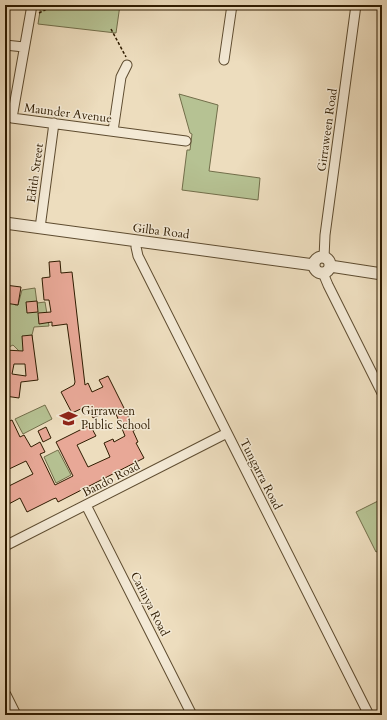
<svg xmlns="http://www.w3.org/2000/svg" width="387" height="720" font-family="Cardo,serif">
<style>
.green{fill:#b6c293;stroke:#726e4a}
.building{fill:#e8a897;stroke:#2e1b00;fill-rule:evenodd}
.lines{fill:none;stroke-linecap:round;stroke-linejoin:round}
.minor-casing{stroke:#5e4c30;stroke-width:11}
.tertiary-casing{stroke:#5e4c30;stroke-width:13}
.path{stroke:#2e1b00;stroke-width:1.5;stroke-dasharray:3 2;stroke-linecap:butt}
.minor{stroke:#f3e9d5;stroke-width:9}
.tertiary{stroke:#f3e9d5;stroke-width:11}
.labels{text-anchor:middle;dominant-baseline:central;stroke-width:3;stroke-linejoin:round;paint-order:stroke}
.street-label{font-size:12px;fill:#2e1b00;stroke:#f3e9d5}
.poi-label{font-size:12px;fill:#2e1b00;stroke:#f3e9d5;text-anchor:start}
</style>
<rect width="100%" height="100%" fill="#edddbe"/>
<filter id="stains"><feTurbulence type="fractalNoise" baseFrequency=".005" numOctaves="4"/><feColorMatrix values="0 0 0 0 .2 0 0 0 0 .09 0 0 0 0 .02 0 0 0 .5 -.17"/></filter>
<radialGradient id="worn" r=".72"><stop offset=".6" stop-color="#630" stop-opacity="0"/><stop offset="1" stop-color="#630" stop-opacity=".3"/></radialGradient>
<!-- green -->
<path class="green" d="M41,5H120L116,33L38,24Z
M179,94L218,105L209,171L260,178L258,200L182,190L187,150H190L192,134L190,133Z
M35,288L37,303L45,302L49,326L34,327L32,335L34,358L20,352L13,345L5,349V324L9,299L15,300V305H18L22,290Z
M45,405L52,419L23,434L15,419Z
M58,450L71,475L56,483L44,457Z
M382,499V549L376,552L356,512Z"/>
<!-- building -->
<path class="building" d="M60,261L61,273L72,272L85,385L88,383L92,392L103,387L99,380L108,376L135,430L133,431L138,442L136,443L144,458L58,502L56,498L53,499L27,512L20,498L5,506V488L33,474L26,461L7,470L5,466V423L12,420L20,437L24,435L31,447L40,442L45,452L40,454L55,485L73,476L56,442L90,425L96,436L77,445L88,467L110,457L104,443L113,439L114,442L125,436L114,409L93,418L87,406L72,413L61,392L74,385L75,382L67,324L52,326V322L39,324L38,313L51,312L49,300H44L42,278L50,277L49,262Z
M5,285L21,287L18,305L5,303Z
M37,301L38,312L27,313L26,302Z
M32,335L38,380L21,382L19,398L5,396V350L23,351L22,336ZM14,364H25L26,376L12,374Z
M46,427L51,438L43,442L38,431Z"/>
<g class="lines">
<defs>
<path id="minor" d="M32,5L12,118L186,141
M5,45L24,47
M224,60L232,5
M113,131L121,77L127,65
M40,228L54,123
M137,242L136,247L138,256L369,715
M324,258L325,235L356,5
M323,273L328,285L382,393
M86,505L192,715
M5,546L227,433"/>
<path id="tertiary" d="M5,223L314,265
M314 265a8 8 0 1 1 16 0a8 8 0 1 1-16 0Z
M330,266L382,274
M5,695L15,715"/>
</defs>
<!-- minor casing -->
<use href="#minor" class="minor-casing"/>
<!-- tertiary casing -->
<use href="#tertiary" class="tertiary-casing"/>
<!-- path -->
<path class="path" d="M39,13L55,5
M111,29L126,57"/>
<!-- minor -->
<use href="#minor" class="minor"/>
<!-- tertiary -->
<use href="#tertiary" class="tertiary"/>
</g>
<!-- icons -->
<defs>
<symbol id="school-bare" viewBox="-9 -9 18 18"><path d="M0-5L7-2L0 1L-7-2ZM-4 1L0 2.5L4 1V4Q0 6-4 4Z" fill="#8f2418" stroke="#f3e9d5" stroke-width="2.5" paint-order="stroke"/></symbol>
</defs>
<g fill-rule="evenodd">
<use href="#school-bare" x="56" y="406" width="25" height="25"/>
</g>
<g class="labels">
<!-- street labels -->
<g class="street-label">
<text transform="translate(68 113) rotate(7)">Maunder Avenue</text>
<text transform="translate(327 130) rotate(-82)">Girraween Road</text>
<text transform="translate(35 173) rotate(-82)">Edith Street</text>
<text transform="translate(161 231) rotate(7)">Gilba Road</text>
<text transform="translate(261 474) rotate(63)">Tungarra Road</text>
<text transform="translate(111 479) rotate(-27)">Bando Road</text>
<text transform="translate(150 604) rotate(63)">Carinya Road</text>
</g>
<!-- poi labels -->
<g class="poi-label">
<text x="81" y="411">Girraween<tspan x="81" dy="14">Public School</tspan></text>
</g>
</g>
<!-- margin -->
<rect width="387" height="720" fill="none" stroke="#edddbe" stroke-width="20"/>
<rect x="6" y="6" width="375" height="708" fill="none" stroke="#2e1b00" stroke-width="2"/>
<rect x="10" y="10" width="367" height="700" fill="none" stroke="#2e1b00"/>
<rect width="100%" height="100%" filter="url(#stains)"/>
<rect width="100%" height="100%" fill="url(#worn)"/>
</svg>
